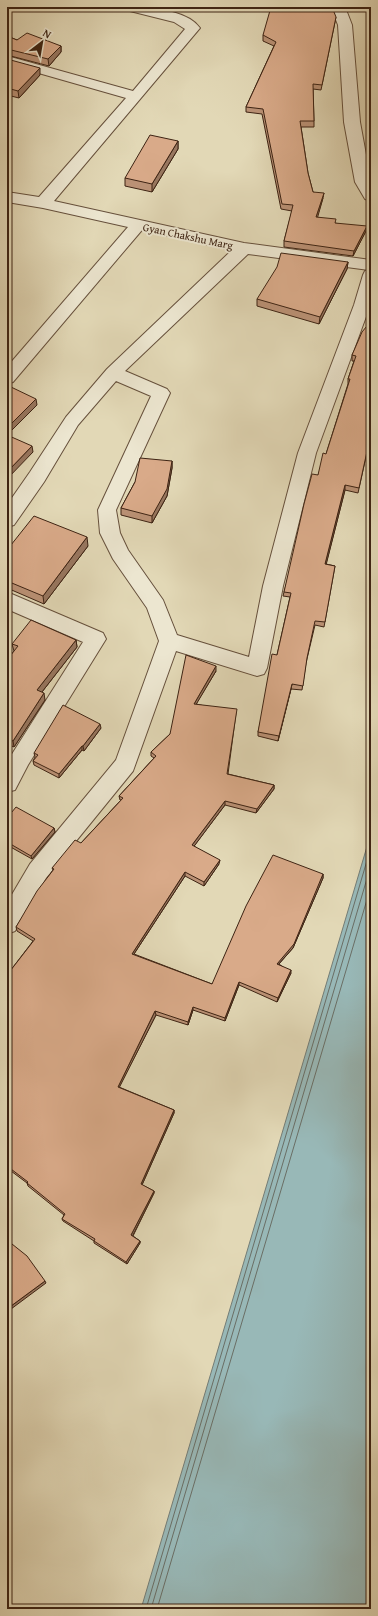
<svg xmlns="http://www.w3.org/2000/svg" width="378" height="1616" font-family="'Gentium Book Plus',serif">
<style>
.water{fill:#98b8b7;stroke:#747c75}
.lines{fill:none;stroke-linecap:round;stroke-linejoin:round}
.shore{stroke:#6a6e65;stroke-width:1}
.street-casing{stroke:#66503c;stroke-width:2}
.street{fill:#ece6d0;fill-rule:evenodd}
.wall{fill:#bb9276;stroke:#3d2313}
.shaded-wall{fill:#987760;stroke:#3d2313}
.building{fill:#d9aa89;stroke:#3d2313}
.labels{text-anchor:middle;dominant-baseline:central;stroke-width:4;stroke-linejoin:round;paint-order:stroke}
.far-street-label{font-size:11px;fill:#3d2313;stroke:#ece6d0}
</style>
<rect width="100%" height="100%" fill="#e2d8b6"/>
<filter id="stains"><feTurbulence type="fractalNoise" baseFrequency=".005" numOctaves="4"/><feColorMatrix values="0 0 0 0 .2 0 0 0 0 .09 0 0 0 0 .02 0 0 0 .5 -.17"/></filter>
<radialGradient id="worn" r=".72"><stop offset=".6" stop-color="#630" stop-opacity="0"/><stop offset="1" stop-color="#630" stop-opacity=".3"/></radialGradient>
<!-- water -->
<path class="water" d="M371,833V1609H141Z"/>
<g class="lines">
<!-- shore -->
<path class="shore" d="M146,1609L371,847
M151,1609L371,865
M157,1609L371,886"/>
<defs>
<path id="street" d="M124,7C145,7 187,9 200,28L54,201L244,243L371,260V303L316,453L283,586L267,668L264,674L257,676L176,651L133,771L46,878L15,931L7,934V903L30,864L116,760L159,641L147,608L113,559L100,533L98,510L151,396L116,381L78,425L44,482L14,525L7,527V505L30,472L66,417L107,369L232,250L142,230L13,382L7,384V367L128,227L43,208L7,202V192L39,197L126,98L7,64V56L133,91L185,29L174,22L126,10ZM248,254L369,270L365,271L363,275L354,305L298,453L263,586L249,657L177,635L163,600L128,550L120,533L116,510L170,393L167,389L125,371Z
M331,7H345L352,25L360,122L371,182V201L365,199L355,182L344,122L338,25Z
M7,592L103,633L106,639L28,765L15,790L7,792V762L83,642L7,609Z"/>
</defs>
<!-- street casing -->
<use href="#street" class="street-casing"/>
<!-- street -->
<use href="#street" class="street"/>
</g>
<!-- wall -->
<path class="wall" d="M371,7V136L369,135L371,91L368,90Z
M336,17L335,22L321,90L313,89L314,121V127H301L308,173L313,192L323,198L317,217L335,223L366,231L353,256L284,247V241L292,211L281,209L262,114L246,112V107L274,46L263,41V35Z
M7,36L17,40L61,46V52L49,66L7,55Z
M7,59L40,75L19,98L7,95Z
M178,141V149L152,192L125,186V178Z
M348,262L347,269L319,324L257,306V299Z
M371,321V434L358,493L345,490L326,564L335,566L324,627L315,625L306,663L302,690L291,689L278,741L258,736V732L277,655L290,597L283,596L284,592L318,475L326,454L348,384V379L354,361H352V355Z
M172,461V468L167,496L152,523L121,515V508L135,482Z
M88,546L44,604L7,588V550Z
M76,640L77,647L42,692L45,700L14,747L7,744V660L14,651L12,644Z
M216,671L196,704L236,713L228,774L274,785V789L256,813L225,805L194,846L219,864L204,886L185,876L134,954L212,984L323,874V878L293,948L279,964L291,973L277,1002L239,985L225,1021L193,1010L188,1025L156,1015L119,1087L174,1110V1113L142,1185L154,1191V1193L133,1236L140,1241V1243L127,1264L94,1243V1241L63,1221L62,1219L64,1215L28,1186L27,1183L7,1168V975L33,941L17,931L16,927L53,870L52,868L81,843L121,800H120L119,796L154,758L151,756V752L170,734Z
M101,728L84,751L82,750L59,778L34,765L33,761L35,757L34,753Z
M7,818L54,828L55,832L32,859L7,845Z"/>
<!-- shaded-wall -->
<path class="shaded-wall" d="M61,46V52L49,66L48,59Z
M40,68V75L19,98L18,91Z
M178,141V149L152,192V184Z
M324,193L323,198L316,223V217Z
M367,226L366,231L353,256L354,251Z
M348,262L347,269L319,324L320,317Z
M36,399L37,405L7,435V428Z
M32,446L33,452L7,479V472Z
M172,461V468L167,496L152,523V516Z
M345,485V490L325,569V564Z
M87,537L88,546L44,604L43,596Z
M76,640L77,647L38,697L37,690Z
M216,666V671L194,708V704Z
M292,684L291,689L278,741L279,736Z
M44,693L45,700L14,747L13,741Z
M100,724L101,728L84,751L83,746Z
M82,746V750L59,778V774Z
M274,785V789L256,813L257,809Z
M225,801V805L192,849V845Z
M54,828L55,832L32,859L31,856Z
M220,860L219,864L204,886V882Z
M185,872V876L132,957V954Z
M323,874V878L293,948L276,967L277,964Z
M291,970V973L277,1002L278,998Z
M239,982V985L225,1021V1018Z
M193,1007V1010L188,1025V1022Z
M155,1011L156,1015L118,1090V1087Z
M174,1110V1113L141,1187V1184Z
M154,1191V1193L132,1237L131,1235Z
M140,1241V1243L127,1264L126,1262Z
M45,1281L46,1283L7,1312V1309Z"/>
<!-- building -->
<path class="building" d="M271,7H332L336,17L322,85L313,84L314,121H300L308,173L313,192L324,193L316,217L336,219L335,223L367,226L354,251L284,241L293,205L282,204L263,109L246,107L276,42L263,35Z
M371,15V84H369Z
M27,33L61,46L48,59L7,49V36L17,40Z
M7,59L40,68L18,91L7,88Z
M371,97V130L370,129Z
M150,135L178,141L152,184L125,178Z
M281,253L348,262L320,317L257,299L277,267Z
M371,321V433L359,488L345,485L325,564L335,566L325,622L315,621L307,658L303,686L292,684L279,736L258,732L272,654L277,655L291,593L284,592L304,504L312,474L318,475L323,453L326,454L350,379H348L356,356L352,355L362,332Z
M11,387L36,399L7,428V391Z
M7,435L32,446L7,472Z
M140,458L172,461L167,489L152,516L121,508L135,482Z
M34,516L87,537L43,596L7,581V550Z
M31,620L76,640L37,690L44,693L13,741L7,738V660L18,646L12,644Z
M186,655L216,666L194,704L237,709L227,774L274,785L257,809L225,801L192,845L220,860L204,882L185,872L132,954L212,984L246,906L273,855L323,874L294,944L277,964L291,970L278,998L239,982L225,1018L193,1007L188,1022L155,1011L118,1087L174,1110L141,1184L154,1191L131,1235L140,1241L126,1262L94,1241L95,1239L62,1219L65,1214L27,1183L28,1182L7,1166V975L35,939L16,927L37,891L54,869L52,868L75,840L81,843L123,798L119,796L156,756L151,752L170,734Z
M63,705L100,724L83,746H82L59,774L33,761L38,755L34,753Z
M16,807L54,828L31,856L7,842V818Z
M7,1240L27,1256L45,1281L7,1309Z"/>
<g class="labels">
<!-- far-street labels -->
<g class="far-street-label">
<text transform="translate(188 236) rotate(12)">Gyan Chakshu Marg</text>
</g>
</g>
<!-- margin -->
<rect width="378" height="1616" fill="none" stroke="#e2d8b6" stroke-width="24"/>
<rect x="8" y="8" width="362" height="1600" fill="none" stroke="#3d2313" stroke-width="2"/>
<rect x="12" y="12" width="354" height="1592" fill="none" stroke="#3d2313"/>
<!-- north arrow -->
<g transform="translate(42 42) rotate(31)" stroke="#ece6d0" stroke-width="3" paint-order="stroke">
<path d="M0-3L7 15L0 10L-7 15Z" fill="#3d2313"/>
<text y="-6" font-size="11" font-weight="bold" text-anchor="middle" fill="#3d2313">N</text>
</g>
<rect width="100%" height="100%" filter="url(#stains)"/>
<rect width="100%" height="100%" fill="url(#worn)"/>
</svg>
